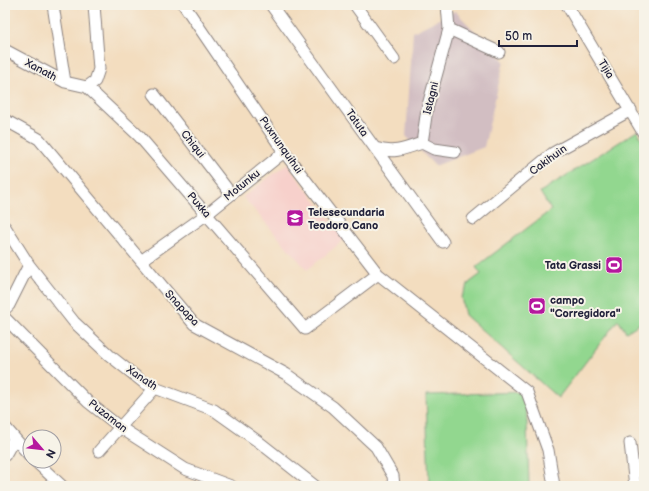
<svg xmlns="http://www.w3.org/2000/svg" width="649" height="491" font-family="'Balsamiq Sans',sans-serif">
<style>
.built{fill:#f7d0cb}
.industrial{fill:#d2bec2}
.garden{fill:#92d78f;stroke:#5a7c65}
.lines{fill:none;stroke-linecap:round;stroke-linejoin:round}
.street-casing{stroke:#8a807d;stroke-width:13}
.street{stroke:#fff;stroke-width:11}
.labels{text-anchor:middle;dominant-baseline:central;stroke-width:4;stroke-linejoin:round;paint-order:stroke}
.street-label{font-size:11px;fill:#22223b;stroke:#f7f3e8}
.poi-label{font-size:11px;font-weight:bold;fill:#22223b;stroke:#f7f3e8;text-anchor:start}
</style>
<rect width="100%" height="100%" fill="#f7f3e8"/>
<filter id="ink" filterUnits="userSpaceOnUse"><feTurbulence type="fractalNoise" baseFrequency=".025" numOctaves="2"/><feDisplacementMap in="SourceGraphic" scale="8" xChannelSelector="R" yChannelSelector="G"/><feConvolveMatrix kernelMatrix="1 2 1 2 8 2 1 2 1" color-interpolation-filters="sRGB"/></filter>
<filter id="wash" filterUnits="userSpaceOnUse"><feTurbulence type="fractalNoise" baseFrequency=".012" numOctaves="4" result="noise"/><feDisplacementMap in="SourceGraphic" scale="16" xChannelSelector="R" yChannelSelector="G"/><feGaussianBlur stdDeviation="0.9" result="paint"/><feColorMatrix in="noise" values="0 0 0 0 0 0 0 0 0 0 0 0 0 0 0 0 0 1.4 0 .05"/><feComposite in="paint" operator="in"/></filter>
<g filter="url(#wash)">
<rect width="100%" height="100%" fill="#f3ddbf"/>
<!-- built -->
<path class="built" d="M287,164L345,239L307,270L243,197Z"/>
<!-- industrial -->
<path class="industrial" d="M455,11L504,61L484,147L435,166L406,136L413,32Z"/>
<!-- garden -->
<path class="garden" d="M637,131L644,143V321L626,332L618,320L558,398L465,315L461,297L469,283L481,274L476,267L551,210L540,192Z
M526,392L529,486H429L426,395Z"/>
</g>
<g filter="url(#ink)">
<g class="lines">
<defs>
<path id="street" d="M53,5L65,82
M184,5L284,152L378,274L527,392L548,450L554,486
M271,5L443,242
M355,5L394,59
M567,5L644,134
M449,29L499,52
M5,50L65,82L87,87L95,81L99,69L94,5
M87,87L139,136L305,329L378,274
M154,94L231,194
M5,120L39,139L194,324L286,374L333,407L376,447L393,476L394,486
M422,143L427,109L449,29L447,5
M422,143L434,149L455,152
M375,148C393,154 405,149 422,143
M473,219L553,153L631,110
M5,227L29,265L74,322L109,355L143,382L155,388L214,410L259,442L315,486
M141,261L207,214L284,152
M5,309L9,305L29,265
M5,318L88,402L121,428L185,469L231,486
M5,427L30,456
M630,443L635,486
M99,451L155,388
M5,455L14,439
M35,461L62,486"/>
</defs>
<!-- street casing -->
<use href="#street" class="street-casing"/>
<!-- street -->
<use href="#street" class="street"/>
</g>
</g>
<!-- icons -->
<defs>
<symbol id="school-square" viewBox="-11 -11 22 22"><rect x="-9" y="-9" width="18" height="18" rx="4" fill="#b5179e" stroke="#f7f3e8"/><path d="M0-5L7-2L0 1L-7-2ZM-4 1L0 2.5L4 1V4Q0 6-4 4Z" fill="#fff"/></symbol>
<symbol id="stadium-square" viewBox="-11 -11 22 22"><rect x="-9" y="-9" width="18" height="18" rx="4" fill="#b5179e" stroke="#f7f3e8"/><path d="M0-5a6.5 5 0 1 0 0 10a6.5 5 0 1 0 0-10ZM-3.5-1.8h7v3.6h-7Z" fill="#fff"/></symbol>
</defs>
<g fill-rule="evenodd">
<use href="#school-square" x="285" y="208" width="20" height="20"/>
<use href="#stadium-square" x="604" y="255" width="20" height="20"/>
<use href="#stadium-square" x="527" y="296" width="20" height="20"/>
</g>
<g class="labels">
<!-- street labels -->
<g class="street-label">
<text transform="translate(606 69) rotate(58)">Tijia</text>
<text transform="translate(41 70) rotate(28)">Xanath</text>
<text transform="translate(431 98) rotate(-76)">Istagni</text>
<text transform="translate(357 123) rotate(55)">Tatuta</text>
<text transform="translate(193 144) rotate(52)">Chiqui</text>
<text transform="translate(281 145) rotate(55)">Puxnunquihui</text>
<text transform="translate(548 160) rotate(-36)">Cakihuin</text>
<text transform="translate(242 185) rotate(-39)">Motunku</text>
<text transform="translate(199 205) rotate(49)">Puxka</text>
<text transform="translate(182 308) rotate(47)">Snapapa</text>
<text transform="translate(142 378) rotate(34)">Xanath</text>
<text transform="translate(108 416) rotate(38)">Puzaman</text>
</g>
<!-- poi labels -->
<g class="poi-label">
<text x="308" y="212">Telesecundaria<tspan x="308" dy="13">Teodoro Cano</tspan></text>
<text x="601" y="265" text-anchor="end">Tata Grassi</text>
<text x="550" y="300">campo<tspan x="550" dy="13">"Corregidora"</tspan></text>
</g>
</g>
<!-- margin -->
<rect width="649" height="491" fill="none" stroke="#f7f3e8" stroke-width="20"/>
<!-- north arrow -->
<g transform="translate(42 449) rotate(118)"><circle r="19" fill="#f7f3e8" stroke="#a29fa3"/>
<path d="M0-3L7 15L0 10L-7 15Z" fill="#b5179e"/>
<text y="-6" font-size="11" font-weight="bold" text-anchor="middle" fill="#22223b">N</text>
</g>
<!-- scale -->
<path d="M499 40v6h78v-6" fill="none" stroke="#22223b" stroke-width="2"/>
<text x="505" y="40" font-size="12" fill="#22223b" stroke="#f7f3e8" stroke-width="3" paint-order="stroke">50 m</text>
</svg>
